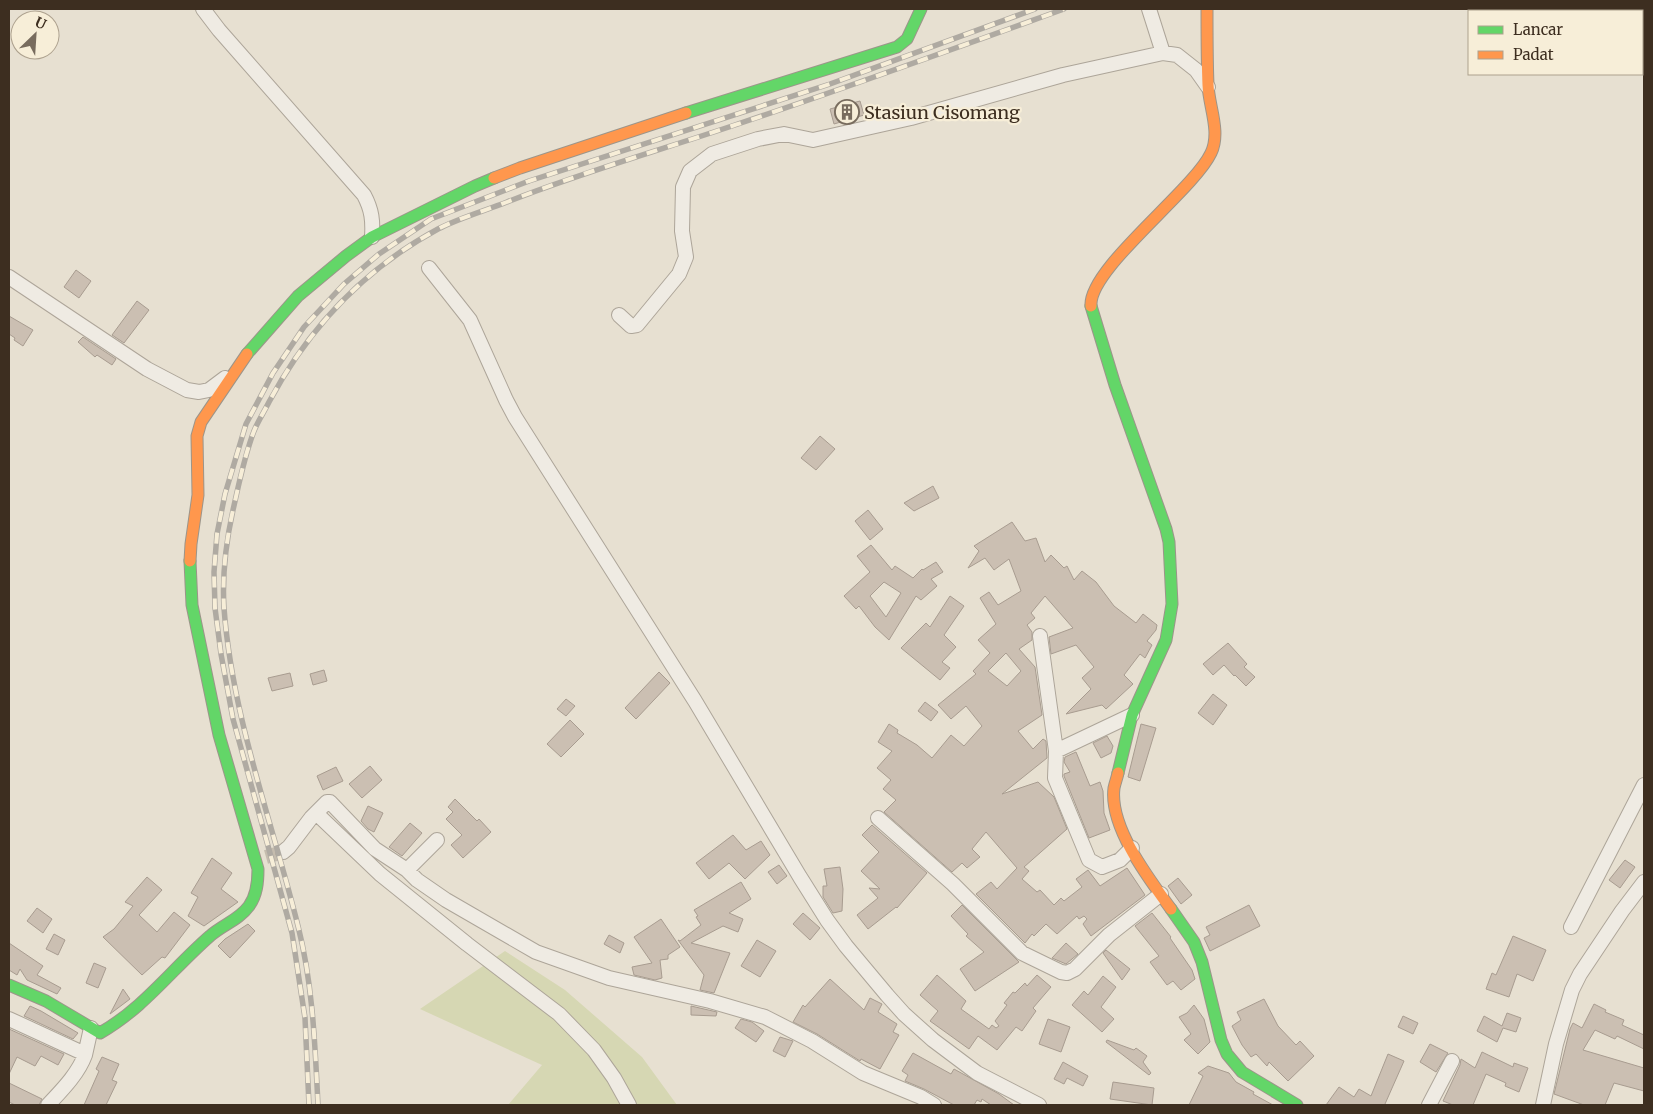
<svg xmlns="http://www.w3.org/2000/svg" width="1653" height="1114" font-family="Merriweather,serif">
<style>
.green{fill:#d6d7b3}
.building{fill:#cbbfb2;stroke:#a89c90;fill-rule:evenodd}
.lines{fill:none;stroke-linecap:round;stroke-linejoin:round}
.street-tunnel{stroke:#c5bcae;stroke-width:14;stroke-dasharray:14 7;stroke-linecap:butt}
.street-casing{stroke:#ada599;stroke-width:16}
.fast-casing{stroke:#9c958a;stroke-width:13}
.slow-casing{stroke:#9c958a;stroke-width:13}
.street{stroke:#efebe3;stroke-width:14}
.fast{stroke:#63d668;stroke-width:11}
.slow{stroke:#ff974d;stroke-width:11}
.rail-casing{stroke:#afaaa2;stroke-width:5.5}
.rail{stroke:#f7eed8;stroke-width:4;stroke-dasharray:11;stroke-linecap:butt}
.labels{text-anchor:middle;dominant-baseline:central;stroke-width:4.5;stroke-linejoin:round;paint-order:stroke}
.poi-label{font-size:18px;fill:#3d2e20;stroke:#f7eed8;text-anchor:start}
</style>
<rect width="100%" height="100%" fill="#e7e0d1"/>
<!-- green -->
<path class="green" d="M505,951L565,990L642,1057L677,1105H508L542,1065L420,1009Z"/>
<!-- building -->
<path class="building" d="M860,101L864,115L834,124L830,109Z
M76,270L91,281L79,298L64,287Z
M137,301L149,310L124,343L112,335Z
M9,316L33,330L23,346L14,340L15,338L9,334Z
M83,337L116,359L112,365L97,355L95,357L78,342Z
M820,436L835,449L816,470L801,458Z
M933,486L939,498L914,511L904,503Z
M868,510L883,529L870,540L855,521Z
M1012,522L1025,541L1036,538L1045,562L1051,555L1064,568L1067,566L1074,580L1082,571L1096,582L1114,606L1136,623L1143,614L1157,625L1156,630L1147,641L1152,645L1145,658L1140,654L1124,675L1133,684L1106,709L1102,705L1066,714L1091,689L1082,678L1094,667L1076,645L1051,654L1049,637L1073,628L1045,596L1031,613L1035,618L1027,625L1032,632V640L1019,649L1035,667L1042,715L1018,731L1033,749L1043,739L1046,741L1047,758L1002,794L1038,782L1054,797L1067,829L1024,867L1029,871L1022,879L1037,892L1040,890L1054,905L1061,898L1064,901L1082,887L1076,879L1088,870L1100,886L1127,868L1145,895L1091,936L1083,924L1087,919L1084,916L1079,919L1077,916L1057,934L1046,924L1034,936L1032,934L1025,943L976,894L991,882L997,889L1017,868L986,832L972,849L980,857L967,868L962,863L952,872L884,812L896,800L883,789L891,780L877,768L892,751L878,742L889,724L898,730L897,733L917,745L932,758L951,735L964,746L982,726L966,706L951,719L938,705L976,674L973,671L990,653L978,640L996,624L980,598L989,592L998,605L1021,591L1009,559L994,570L985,558L968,568L979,551L974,546ZM1006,653L1021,671L1007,686L988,671Z
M871,545L892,570L895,566L913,578L922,569L923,570L936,562L943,572L931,579L937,586L921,600L916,596L889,640L875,627L859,606L856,609L844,596L870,572L857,556ZM884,582L901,593L886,617L870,596Z
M950,596L964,606L944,635L956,647L942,662L950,668L940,680L901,648L926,623L930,627Z
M1228,643L1247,664L1244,667L1255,677L1246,686L1235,675L1234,676L1224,665L1213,675L1203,664Z
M324,670L327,681L313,685L310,674Z
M659,672L670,683L636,719L625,708Z
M290,673L293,686L272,691L268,678Z
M1213,694L1227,705L1213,725L1198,713Z
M566,699L575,706L566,716L557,709Z
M925,702L938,712L931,721L918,711Z
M570,720L584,734L561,757L547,744Z
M1141,724L1156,728L1140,781L1128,777Z
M1107,736L1113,746L1111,753L1101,758L1093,743Z
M1076,752L1090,786L1100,782L1103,791L1104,813L1110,830L1089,838L1064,776V774L1070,772L1064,762L1065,757Z
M370,766L382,780L362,798L349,784Z
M336,767L343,781L323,790L317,776Z
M455,799L477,821L479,819L491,832L463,858L451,845L462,835L446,819L453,812L448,807Z
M368,806L383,813L374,832L368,829L361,821Z
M410,823L422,833L402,856L389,847Z
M872,825L927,873L897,908L896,907L868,929L857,915L878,898L869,888L880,889L861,871L879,852L862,835Z
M733,835L746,850L761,841L770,855L745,879L729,863L709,879L696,863Z
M212,858L232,873L221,889L238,902L204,926L188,916L198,897L191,893Z
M1625,860L1635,867L1620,888L1609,880Z
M779,865L787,876L777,884L768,872Z
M840,867L843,889L842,911L833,913L823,897V886H827L824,869Z
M147,877L162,890L139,915L157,932L174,912L190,925L165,958L162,957L142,975L103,937L114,929L133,906L125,902Z
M1178,878L1192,895L1181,904L1168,886Z
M741,882L751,899L729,913L743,919L738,932L723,926L691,943L730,953L714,993L700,990L704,975L678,940L680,941L701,925L696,917L698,916L694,910Z
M962,905L1019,962L975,991L960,969L984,952L966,936L968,934L951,916Z
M1249,905L1260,926L1210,951L1204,938L1210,935L1206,927Z
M37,908L52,919L43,933L27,921Z
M803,913L820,928L810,940L793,924Z
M1152,913L1171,937L1170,938L1192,970L1195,979L1181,990L1173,981L1167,985L1150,962L1159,956L1135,926Z
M661,919L680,947L668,955V959L660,960L662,978L655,980L634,975L632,967L652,963L634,937Z
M248,924L255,931L230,958L218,946L225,939Z
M54,934L65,940L58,955L46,949Z
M609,935L624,943L620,953L604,944Z
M1513,936L1546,950L1533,981L1517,974L1509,997L1486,989L1492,973L1496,975Z
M757,940L776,951L760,977L741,966Z
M9,943L43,966L37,975L61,988L57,994L27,980L20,969L17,975L9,970Z
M1066,943L1078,954L1066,964L1052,958Z
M1106,950L1130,969L1122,980L1103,953Z
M94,963L106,968L98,988L86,983Z
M937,975L966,1001L961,1009L989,1029L992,1025L996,1028L999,1026L995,1021L1007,1005L1004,1003L1013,992L1015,993L1025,983L1027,986L1037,975L1051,987L1033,1008L1036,1011L1022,1031L1016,1027L997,1050L978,1036L969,1049L930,1021L938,1011L920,995Z
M1103,976L1116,987L1101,1007L1114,1019L1102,1032L1072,1005L1084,991L1088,995Z
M830,979L864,1010L870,998L882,1004L878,1012L897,1024L893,1032L899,1035L880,1069L861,1059L860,1061L817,1034L793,1022L803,1005L805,1007Z
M123,989L130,999L110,1014Z
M1264,999L1278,1026L1296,1045L1300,1041L1314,1056L1288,1081L1269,1062L1267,1066L1256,1054L1251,1057L1242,1045L1232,1026L1241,1020L1237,1012Z
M1594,1004L1606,1010L1605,1012L1624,1020L1622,1025L1644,1035V1049L1617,1036L1615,1039L1595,1030L1583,1050L1644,1068V1091L1614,1083L1605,1105H1584L1554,1094L1570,1029L1573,1023L1582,1028Z
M1194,1005L1204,1019L1210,1042L1198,1054L1184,1040L1191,1034L1179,1017L1187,1013Z
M30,1006L41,1011L78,1033L73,1039L24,1016Z
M691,1006L717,1012L716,1016L691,1015Z
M1507,1013L1521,1018L1516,1032L1503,1028L1497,1042L1477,1031L1484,1016L1502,1026Z
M1403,1016L1418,1023L1413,1034L1398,1027Z
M741,1019L752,1022L764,1031L756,1042L735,1028Z
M1048,1019L1070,1027L1061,1052L1039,1044Z
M9,1029L64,1054L58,1065L41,1056L35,1066L17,1057L9,1074Z
M780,1037L793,1041L785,1057L773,1051Z
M1107,1040L1134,1050L1136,1048L1147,1056L1143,1062L1151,1073L1149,1075L1106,1042Z
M1430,1044L1448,1053L1436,1072L1420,1062Z
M1482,1052L1513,1067L1514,1063L1528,1068L1519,1092L1505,1086L1506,1083L1486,1074L1473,1105H1453L1443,1101L1460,1065L1461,1059L1475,1068Z
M913,1053L951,1074L954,1069L999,1094L1014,1105H991L982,1099L981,1102L977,1100L974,1105H954L924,1089L905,1081L908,1075L902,1071Z
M1388,1054L1404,1061L1385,1104L1386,1105H1326L1339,1087L1354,1097L1359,1089L1371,1096Z
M102,1057L119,1064L112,1080L117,1082L106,1105H84L99,1071L96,1069Z
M1063,1062L1088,1076L1083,1086L1067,1078L1064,1084L1054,1079Z
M1208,1066L1229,1073L1236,1082L1254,1092L1253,1094L1273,1105H1189L1203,1076L1198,1073Z
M1113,1082L1154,1088L1152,1105L1110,1099Z
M9,1083L42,1099L39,1105H15L9,1102Z"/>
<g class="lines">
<!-- street-tunnel -->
<path class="street-tunnel" d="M266,857L283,852"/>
<defs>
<path id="street" d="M203,9L219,30L364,195C372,210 373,221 372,237
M1149,9L1163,53
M429,268L470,320L506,400L515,417L695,701L800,877L827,920L846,946L887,995L904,1014L933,1040L977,1073L1039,1105
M9,277L147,369L187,390L199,392L209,390L225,378
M619,315L631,326L637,325L679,274L686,257L682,231L683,187L690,171L712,154L758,139L784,134L813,140L911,118L1063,75L1163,53L1177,55L1196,70L1208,87
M1040,636L1056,751L1055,778L1089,860L1102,867L1120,860L1132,848
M1056,751L1132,715
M316,813L380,874L467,944L559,1014L594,1050L614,1078L629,1105
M878,818L953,884L1022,953L1061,972L1067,973L1075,969L1109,935L1161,894
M283,852L289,847L311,818L327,802H330L375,849L407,870L417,880L446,900L536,952L609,978L710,1001L765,1017L812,1041L863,1073L921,1097L934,1105
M407,870L437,840
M1571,927L1644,785
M9,1019L85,1054
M48,1105C62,1090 78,1074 85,1055C87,1046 89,1037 91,1028
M1429,1105L1452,1061
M1543,1105L1556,1044L1572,990L1580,974L1622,911L1644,882"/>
<path id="fast" d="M686,113L897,47L907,39L921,9
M1091,306L1115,385L1166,529L1169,542L1172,604L1166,640L1132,715L1118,773
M247,354L298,296L346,256L372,237L475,186L494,178
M1171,909L1194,942L1202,962L1221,1040L1227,1054L1242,1072L1297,1105
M9,985L46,1001L100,1033C144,1008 172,969 210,936C222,925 239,920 249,906C257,895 258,882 258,869L219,735L192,605L190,561"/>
<path id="slow" d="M494,178L520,168L686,113
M1091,306C1088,269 1193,191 1211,153C1221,132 1209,107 1208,85C1207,60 1207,34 1207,9
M190,561L191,544L198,495L197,436L201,422L247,354
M1118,773C1117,778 1115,783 1114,788C1109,827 1149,879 1171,909"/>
</defs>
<!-- street casing -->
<use href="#street" class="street-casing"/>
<!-- fast casing -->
<use href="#fast" class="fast-casing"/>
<!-- slow casing -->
<use href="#slow" class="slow-casing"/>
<!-- street -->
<use href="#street" class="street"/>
<!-- fast -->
<use href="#fast" class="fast"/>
<!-- slow -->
<use href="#slow" class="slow"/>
<defs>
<path id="rail" d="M309,1105L305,1018L292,933L233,719L221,654L215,608L214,572L217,534L225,494L246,424L273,373L304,327L344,284L379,254L431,219L529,181L830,84L1035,9
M318,1105C315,1045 313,985 298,926C272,821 232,717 224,608C222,575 226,542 233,510C239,484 244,457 254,431C258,421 264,412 269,402C308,329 364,269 438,229C459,218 484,211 507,202C580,173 657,151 732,126C843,89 953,49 1064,9"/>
</defs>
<!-- rail casing -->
<use href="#rail" class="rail-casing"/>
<!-- rail -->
<use href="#rail" class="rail"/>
</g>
<!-- icons -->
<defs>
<symbol id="building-ring" viewBox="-11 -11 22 22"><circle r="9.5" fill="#f7eed8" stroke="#786c5e" stroke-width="1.5"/><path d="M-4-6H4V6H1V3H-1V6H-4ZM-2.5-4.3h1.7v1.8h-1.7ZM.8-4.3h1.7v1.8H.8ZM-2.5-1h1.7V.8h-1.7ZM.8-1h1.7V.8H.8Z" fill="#786c5e"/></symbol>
</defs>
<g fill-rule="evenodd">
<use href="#building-ring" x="833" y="98" width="28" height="28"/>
</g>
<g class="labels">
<!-- poi labels -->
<g class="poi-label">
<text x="864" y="112">Stasiun Cisomang</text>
</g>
</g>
<!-- border -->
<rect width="1653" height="1114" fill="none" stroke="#3d2e20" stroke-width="20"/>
<!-- legend -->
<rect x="1468" y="10" width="175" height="65" fill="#f7eed8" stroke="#ada18e"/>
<rect x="1478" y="26" width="25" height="8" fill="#63d668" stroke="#ada18e"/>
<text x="1513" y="35" font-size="15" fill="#3d2e20">Lancar</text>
<rect x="1478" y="51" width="25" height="8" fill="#ff974d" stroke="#ada18e"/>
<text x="1513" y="60" font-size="15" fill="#3d2e20">Padat</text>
<!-- north arrow -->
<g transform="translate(35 35) rotate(25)"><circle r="24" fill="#f7eed8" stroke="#ada18e"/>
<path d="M0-4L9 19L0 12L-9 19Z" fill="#786c5e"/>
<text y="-8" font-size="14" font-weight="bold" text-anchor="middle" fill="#3d2e20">U</text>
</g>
</svg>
